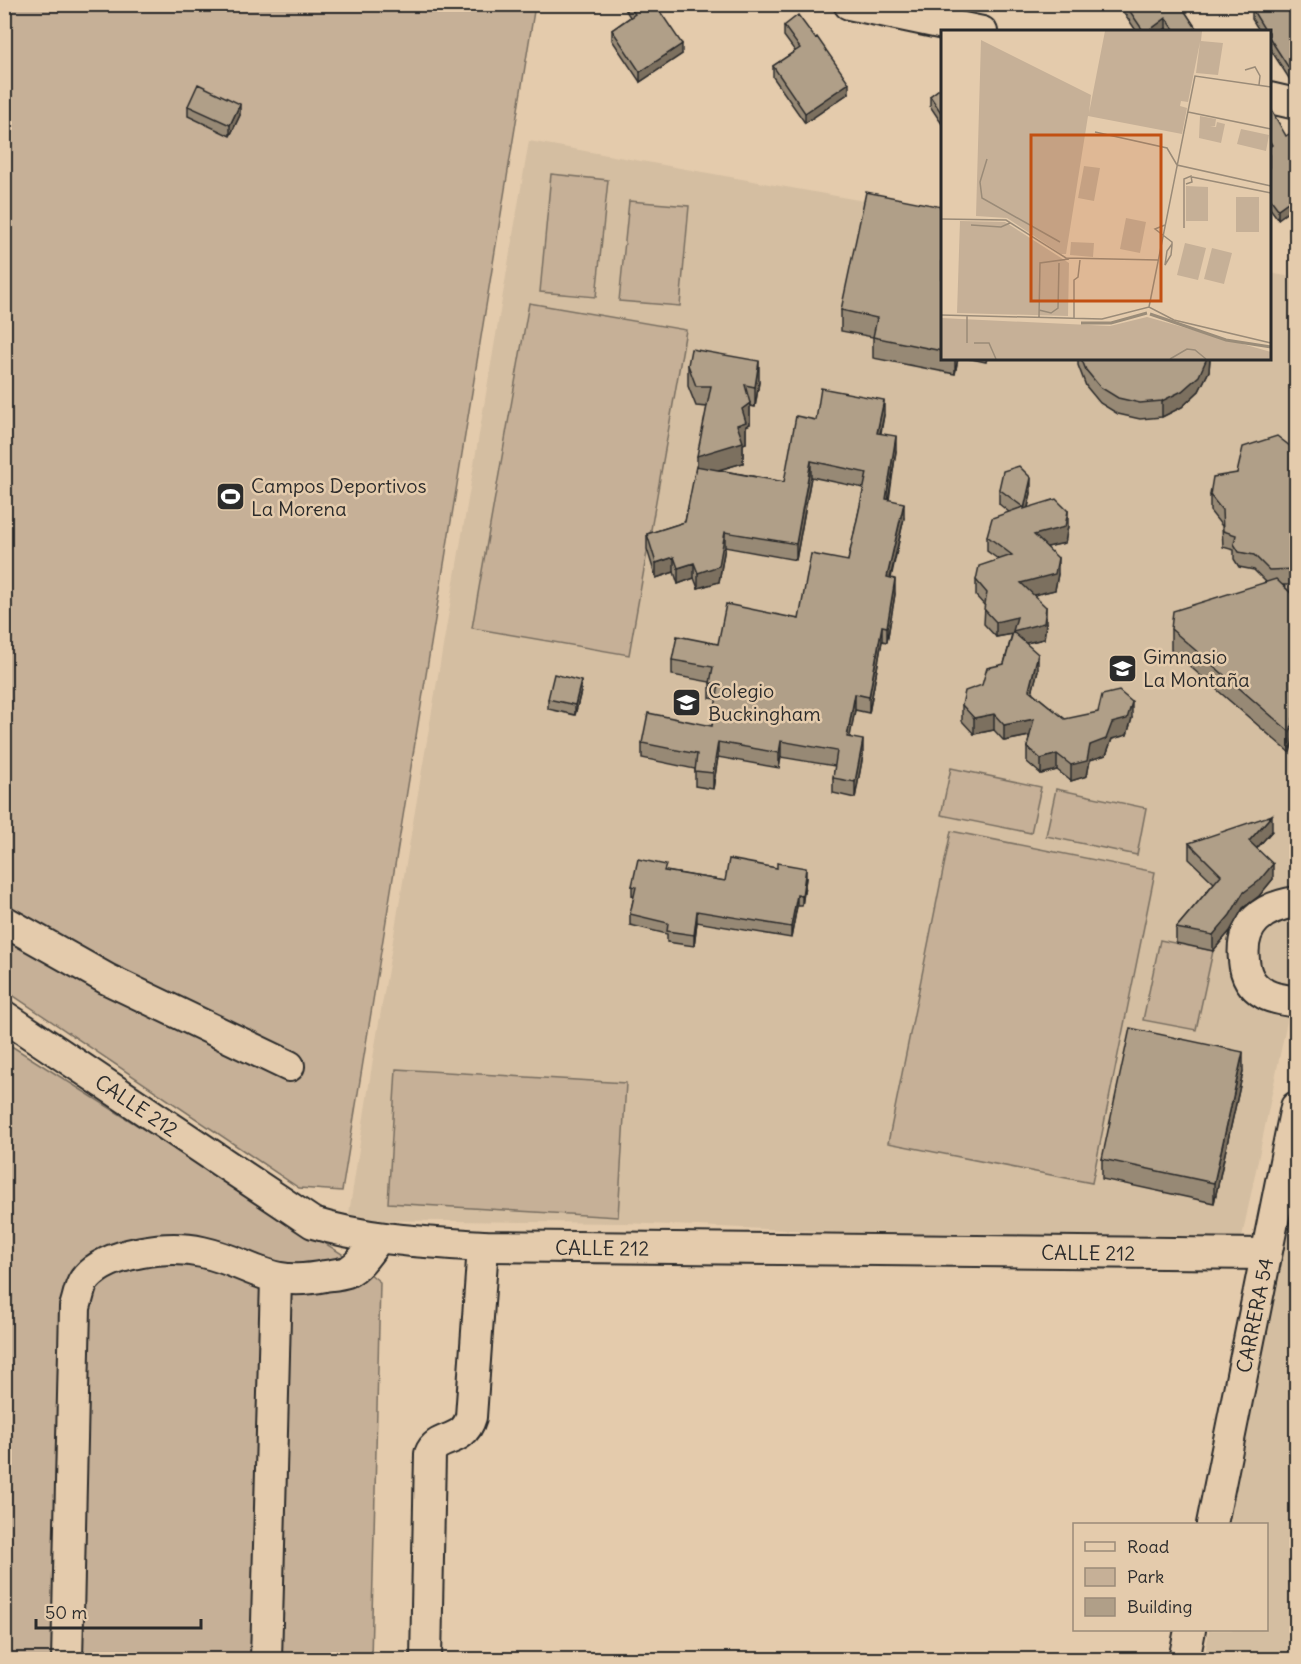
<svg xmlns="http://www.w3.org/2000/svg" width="1301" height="1664" font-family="Delius,sans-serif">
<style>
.built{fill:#d4bea1}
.green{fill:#c6b097;stroke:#786e61;stroke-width:1.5}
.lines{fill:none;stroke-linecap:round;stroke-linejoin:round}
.minor-casing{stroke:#2b2b2b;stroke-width:34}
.minor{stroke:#e4cbac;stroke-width:30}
.wall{fill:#978975;stroke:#2b2b2b;stroke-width:1.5}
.shaded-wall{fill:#7b6f5f;stroke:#2b2b2b;stroke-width:1.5}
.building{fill:#b09f88;stroke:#2b2b2b;stroke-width:1.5}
.labels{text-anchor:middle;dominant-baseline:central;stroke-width:5;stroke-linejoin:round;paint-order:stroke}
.poi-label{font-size:20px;fill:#2b2b2b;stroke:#e4cbac;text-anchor:start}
.street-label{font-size:20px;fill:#2b2b2b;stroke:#e4cbac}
.inset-river{fill:none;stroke:#9a8c79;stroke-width:3}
.inset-road{fill:none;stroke:#9a8b78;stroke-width:1.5}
.view{fill:#c25012;fill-opacity:0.15;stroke:#c25012;stroke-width:3}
.inset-edge{fill:none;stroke:#2b2b2b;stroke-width:3}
</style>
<rect width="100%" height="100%" fill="#e4cbac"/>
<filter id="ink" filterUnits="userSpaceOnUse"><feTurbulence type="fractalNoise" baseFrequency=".0167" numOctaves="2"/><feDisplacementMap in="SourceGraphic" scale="12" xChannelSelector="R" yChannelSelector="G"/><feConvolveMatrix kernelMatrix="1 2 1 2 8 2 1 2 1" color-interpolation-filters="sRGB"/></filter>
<g filter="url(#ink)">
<!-- built -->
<path class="built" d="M529,141L942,215V358H1270V273L1296,278V978L1242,1237L836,1232L625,1223L348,1220L375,1046Z
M1296,1180V1659L1204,1660L1209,1630H1266V1524H1230Z"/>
<!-- green -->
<path class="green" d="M5,5H535L342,1191L299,1188L5,990Z
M551,174L608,180L596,297L540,292Z
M629,201L689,206L680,306L619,301Z
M529,303L686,330L629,655L472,628Z
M951,768L1041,787L1031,833L941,815Z
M1056,789L1146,808L1137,855L1046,836Z
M951,831L1155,872L1092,1183L888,1143Z
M1160,940L1213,951L1196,1030L1143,1020Z
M5,1042L358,1264L380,1282L371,1659H5Z
M396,1069L626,1083L618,1217L388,1203Z"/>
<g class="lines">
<defs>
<g id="minor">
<path d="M849,4L982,32"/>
<path d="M1270,98L1296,104"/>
<path d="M1296,902C1263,907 1240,923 1244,960C1245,975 1251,986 1265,994C1273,999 1287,1000 1296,1002"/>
<path d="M4,921L107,979L289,1066"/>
<path id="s1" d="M4,1016L313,1223C369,1240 425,1242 483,1246L1266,1254"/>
<path id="s2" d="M1212,1524L1296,1107"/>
<path d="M67,1660L75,1307C78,1299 80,1284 86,1278C109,1251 170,1245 202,1252C253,1263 266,1288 325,1276C332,1275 341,1274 347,1272C360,1266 370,1249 378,1239"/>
<path d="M266,1660L276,1279"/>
<path d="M426,1660L430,1454C437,1434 463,1445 471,1417L483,1246"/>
<path d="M1184,1660L1190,1630"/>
</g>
</defs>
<!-- minor casing -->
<use href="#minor" class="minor-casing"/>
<!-- minor -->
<use href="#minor" class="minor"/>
</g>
<!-- wall -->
<path class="wall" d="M622,4H648L682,54L640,82L612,40V30L630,17Z
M1118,4H1186V13L1198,32H1169L1166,28L1161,32H1137Z
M1296,4L1294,86L1269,47V32H1260L1252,19V9Z
M784,26L849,93L805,123L773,77V66L795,51L784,36Z
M942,87V124L930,106V96Z
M188,106L240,115L230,136L188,116Z
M1269,112L1286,136L1278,219L1269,207Z
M942,207V358H958L955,374L873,358V337L841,331V310Z
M967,358H987L986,362Z
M1078,358H1210L1209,371L1199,391L1182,407L1162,417L1140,419L1118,414L1100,403L1086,386L1078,365Z
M688,365L759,382L755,407L750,406V424L746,426V443L743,444V463L719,470L784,482L816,420L884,415L881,433L896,451L889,500L904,518L891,578L895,594L887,642L882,641L869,713L855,710L849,738L863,755L855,798L833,793V778L835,766L781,757L779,768L718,757L713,789L695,786V769L642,758V743L712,726L717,699L710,698V682L672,675V660L799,619L848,561L864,488L811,477L796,560L725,547L719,582L698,588L694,578L678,584L674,572L656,578L647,549V534L685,522L697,466L707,407L696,406L688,386Z
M1296,443V585H1283L1296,598L1290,753L1171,650V629L1266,582L1254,570L1239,567L1234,559V550L1223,547L1222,526L1210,511V495L1237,473Z
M999,489L1031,493L1028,508L1068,526L1065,543L1047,547L1058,574L1055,590L1034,595L1046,623L1044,639L1026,643L1038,670L1032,692L1065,719L1132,718L1127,735L1112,739L1106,755L1090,760L1087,776L1071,781L1057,770L1041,774L1027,762V747L1030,736L1004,741L994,730L974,734L962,721V705L1004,664L1012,634L996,637L984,624L985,606L976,596V580L998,559L987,551V536L1009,512L999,504Z
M581,691L575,715L548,709V699Z
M1272,831L1257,848L1273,879L1259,896L1243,908L1230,931L1213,951L1176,943V928L1214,883L1189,859V843Z
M666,871L725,881L806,878L802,906H797L791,938L697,922L694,946L667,942V934L630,925V914L634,897L632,896V886Z
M1243,1072L1214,1203L1102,1179V1159Z"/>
<!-- shaded-wall -->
<path class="shaded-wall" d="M978,4H986L978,9Z
M1185,4H1186V14L1182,7Z
M1166,18V28L1161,32H1147Z
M682,44V54L640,82V72Z
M1296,74V84L1294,86V76Z
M849,83V93L805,123V113Z
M240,104V115L230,136V125Z
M1296,196V206L1278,219V209Z
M955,358H958L955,374Z
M1207,358H1210L1209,371L1199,391L1182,407L1162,417V401Z
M759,361V382L755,407V387Z
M884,400V415L877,448V433Z
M750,403V424L746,426V443L743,444V463L697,476V456L737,425L742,409Z
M896,436V451L886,514V499Z
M811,461V477L796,560V544Z
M1031,478V493L1024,525V509Z
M904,503V518L887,592V577Z
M1068,511V526L1065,543L1034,550V535Z
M725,532V547L719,582L698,588V573Z
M674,557V572L656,578V563Z
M1058,558V574L1055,590L1021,598V583Z
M694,563V578L678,584V568Z
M895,579V594L887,642V627Z
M1046,607V623L1044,639L1013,646V634L996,637V622Z
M882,626V641L869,713V697Z
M1038,654V670L1029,705V690Z
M581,681V691L575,715V705Z
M855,694V710L847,753V737Z
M1132,702V718L1127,735L1112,739L1106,755L1090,760L1087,776L1071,781V765Z
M1296,708V729L1290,753V732Z
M994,714V730L974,734V718Z
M1034,719V735L1004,741V725Z
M863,740V755L855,798V782Z
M781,741V757L779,768V753Z
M718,742V757L713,789V773Z
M1057,754V770L1041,774V759Z
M1272,815V831L1249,857V841Z
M1273,864V879L1259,896L1243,908L1230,931L1213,951V935L1243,893Z
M806,868V878L802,906V896Z
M797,895V906L791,938V927Z
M697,911V922L694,946V935Z
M1243,1052V1072L1214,1203V1183Z"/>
<!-- building -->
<path class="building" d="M628,4H655L682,44L640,72L612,30L635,14Z
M1125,4H1185L1182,7L1198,31L1176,32L1166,18L1147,32H1144Z
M1259,4H1296V74L1294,76L1269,37V32H1266L1252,9Z
M798,15L815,38L817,37L849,83L805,113L773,66L800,48L784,26Z
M198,84L240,104L230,125L188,106Z
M942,87V114L930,96Z
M1272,111L1286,136L1289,134L1296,144V196L1278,209L1269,197V147L1272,145L1269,140V112Z
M866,192L942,207V351L873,337L877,318L841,310Z
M691,349L759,361L755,387L745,385L750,403L742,409L746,422L737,425L743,442L697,456L711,386H696L688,365Z
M1081,358H1207L1199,376L1182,391L1162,401L1140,403L1118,398L1100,387L1086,370Z
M821,388L884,400L877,433L896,436L886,499L904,503L887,577L895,579L887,627L882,626L869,697L855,694L847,737L863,740L855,782L833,778L837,751L781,741L779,753L718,742L713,773L695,771L697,754L642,743L648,713L712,726L719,684L710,683L713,667L672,660L677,636L718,644L726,604L799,619L811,554L848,561L867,473L811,461L796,544L725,532L719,566L698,573L694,563L678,568L674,557L656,563L647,534L685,522L696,466L784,482L796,416L816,420Z
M1277,436L1290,446L1296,443V569L1269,570L1254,555L1239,552L1234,544L1236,535L1223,531L1222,510L1210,495L1213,477L1237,473L1243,447Z
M1019,466L1031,478L1024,509L1056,499L1068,511L1065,527L1034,535L1058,558L1055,574L1021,583L1046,607L1044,623L1013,631L1017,617L996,622L984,609L987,593L976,580L979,566L1012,555L987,536L992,518L1023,507L999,489L1003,471Z
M1276,579L1296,598V708L1290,732L1171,629L1173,611Z
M1013,632L1038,654L1029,690L1065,719L1098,712L1102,695L1119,691L1132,702L1127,719L1112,723L1106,739L1090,745L1087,761L1071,765L1057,754L1041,759L1027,747L1034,719L1004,725L994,714L974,718L962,705L965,691L982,685L987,668L1004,664Z
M554,674L581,681L575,705L548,699Z
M1272,815L1249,841L1273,864L1259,881L1243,893L1230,915L1213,935L1176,928L1221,875L1189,843Z
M638,859L666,865L664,871L725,881L729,859L777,868V863L806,868L802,896L797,895L791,927L697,911L694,935L667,931L668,923L630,914L636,887L632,886Z
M1130,1028L1243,1052L1214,1183L1102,1159Z"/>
</g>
<!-- icons -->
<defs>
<symbol id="stadium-square" viewBox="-11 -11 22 22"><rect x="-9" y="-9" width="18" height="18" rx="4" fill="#2b2b2b" stroke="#e4cbac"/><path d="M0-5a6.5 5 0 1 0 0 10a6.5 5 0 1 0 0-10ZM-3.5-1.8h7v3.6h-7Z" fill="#fff"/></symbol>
<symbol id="school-square" viewBox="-11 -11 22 22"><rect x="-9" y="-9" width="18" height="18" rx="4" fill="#2b2b2b" stroke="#e4cbac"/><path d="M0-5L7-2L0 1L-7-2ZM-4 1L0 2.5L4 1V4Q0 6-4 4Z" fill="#fff"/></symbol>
</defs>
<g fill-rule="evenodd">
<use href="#stadium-square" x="214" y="480" width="33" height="33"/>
<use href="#school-square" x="1106" y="652" width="33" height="33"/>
<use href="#school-square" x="670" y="686" width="33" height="33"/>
</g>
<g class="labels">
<!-- poi labels -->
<g class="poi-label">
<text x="251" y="485">Campos Deportivos<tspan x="251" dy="23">La Morena</tspan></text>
<text x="1143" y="656">Gimnasio<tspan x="1143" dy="23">La Montaña</tspan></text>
<text x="708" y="690">Colegio<tspan x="708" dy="23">Buckingham</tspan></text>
</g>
<!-- street labels -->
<g class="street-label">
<text stroke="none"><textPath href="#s1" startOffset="160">CALLE 212</textPath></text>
<text stroke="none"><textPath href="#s1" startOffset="663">CALLE 212</textPath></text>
<text stroke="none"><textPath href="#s1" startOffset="1149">CALLE 212</textPath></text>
<text stroke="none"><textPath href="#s2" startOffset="213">CARRERA 54</textPath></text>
</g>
</g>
<!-- overview -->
<g transform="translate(941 30)">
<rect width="330" height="330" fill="#e4cbac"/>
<path d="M164,1H261L260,11L282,13L277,45L255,43L259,12L247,72L240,71L239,76L246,78L241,104L147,86L125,224H120L66,188L35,186L40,10L150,65L148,83ZM259,86L275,89L274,96H269L275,97L276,92L284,94L280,113L258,108ZM300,99L328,105L325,121L296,114ZM143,136L159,138L153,171L137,168ZM245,156L267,157V191H245ZM295,167H318V202H295ZM185,188L205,192L199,223L179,219ZM19,191L64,192L128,233L127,286L16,283ZM130,212L153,213L152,227L129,225ZM244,213L265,218L257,250L236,245ZM271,218L291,223L283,254L263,249ZM206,287L330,322V329H0V288L169,296Z" fill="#c6b097"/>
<path class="inset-river" d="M209,284L285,310L330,317M140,293H170L206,283"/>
<path class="inset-road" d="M304,40L314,37L319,46L318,55M247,82L330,99M154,102L226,118L236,135L330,156M46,129L39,152L41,168L119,212M251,147L330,163M0,189L65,190L125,228L217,230M30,195L60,197L69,193M224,195L214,199L231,212V215L230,225L224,235L226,221L231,214M243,198V149L250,146L251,152L245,154M208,277L254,46L330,57M98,280L110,283L117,278L118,233M0,285L161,289L208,277L233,290L330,313M98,287L99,233L128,229M133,288V250L137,247L139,230M26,313V286M33,313H48L55,329M229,329L246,319L254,320L265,329"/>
<path class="view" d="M90,105H220V271H90Z"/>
<rect width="330" height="330" class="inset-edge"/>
</g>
<!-- margin -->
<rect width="1301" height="1664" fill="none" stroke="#e4cbac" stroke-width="24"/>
<rect x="12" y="12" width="1277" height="1640" fill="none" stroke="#2b2b2b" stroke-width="2" filter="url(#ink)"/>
<!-- legend -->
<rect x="1073" y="1523" width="195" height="108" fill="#e4cbac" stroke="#9a8b78" stroke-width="1.5"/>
<rect x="1085" y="1542" width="30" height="9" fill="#e4cbac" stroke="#9a8b78" stroke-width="1.5"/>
<text x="1127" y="1553" font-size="18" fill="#2b2b2b">Road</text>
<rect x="1085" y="1568" width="30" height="18" fill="#c6b097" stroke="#9a8b78" stroke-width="1.5"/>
<text x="1127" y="1583" font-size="18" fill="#2b2b2b">Park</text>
<rect x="1085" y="1598" width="30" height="18" fill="#b09f88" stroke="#9a8b78" stroke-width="1.5"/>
<text x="1127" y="1613" font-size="18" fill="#2b2b2b">Building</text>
<!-- scale -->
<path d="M36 1619v9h165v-9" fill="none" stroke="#2b2b2b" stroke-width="3"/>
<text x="45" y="1619" font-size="18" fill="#2b2b2b" stroke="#e4cbac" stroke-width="4.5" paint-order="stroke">50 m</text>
</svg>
